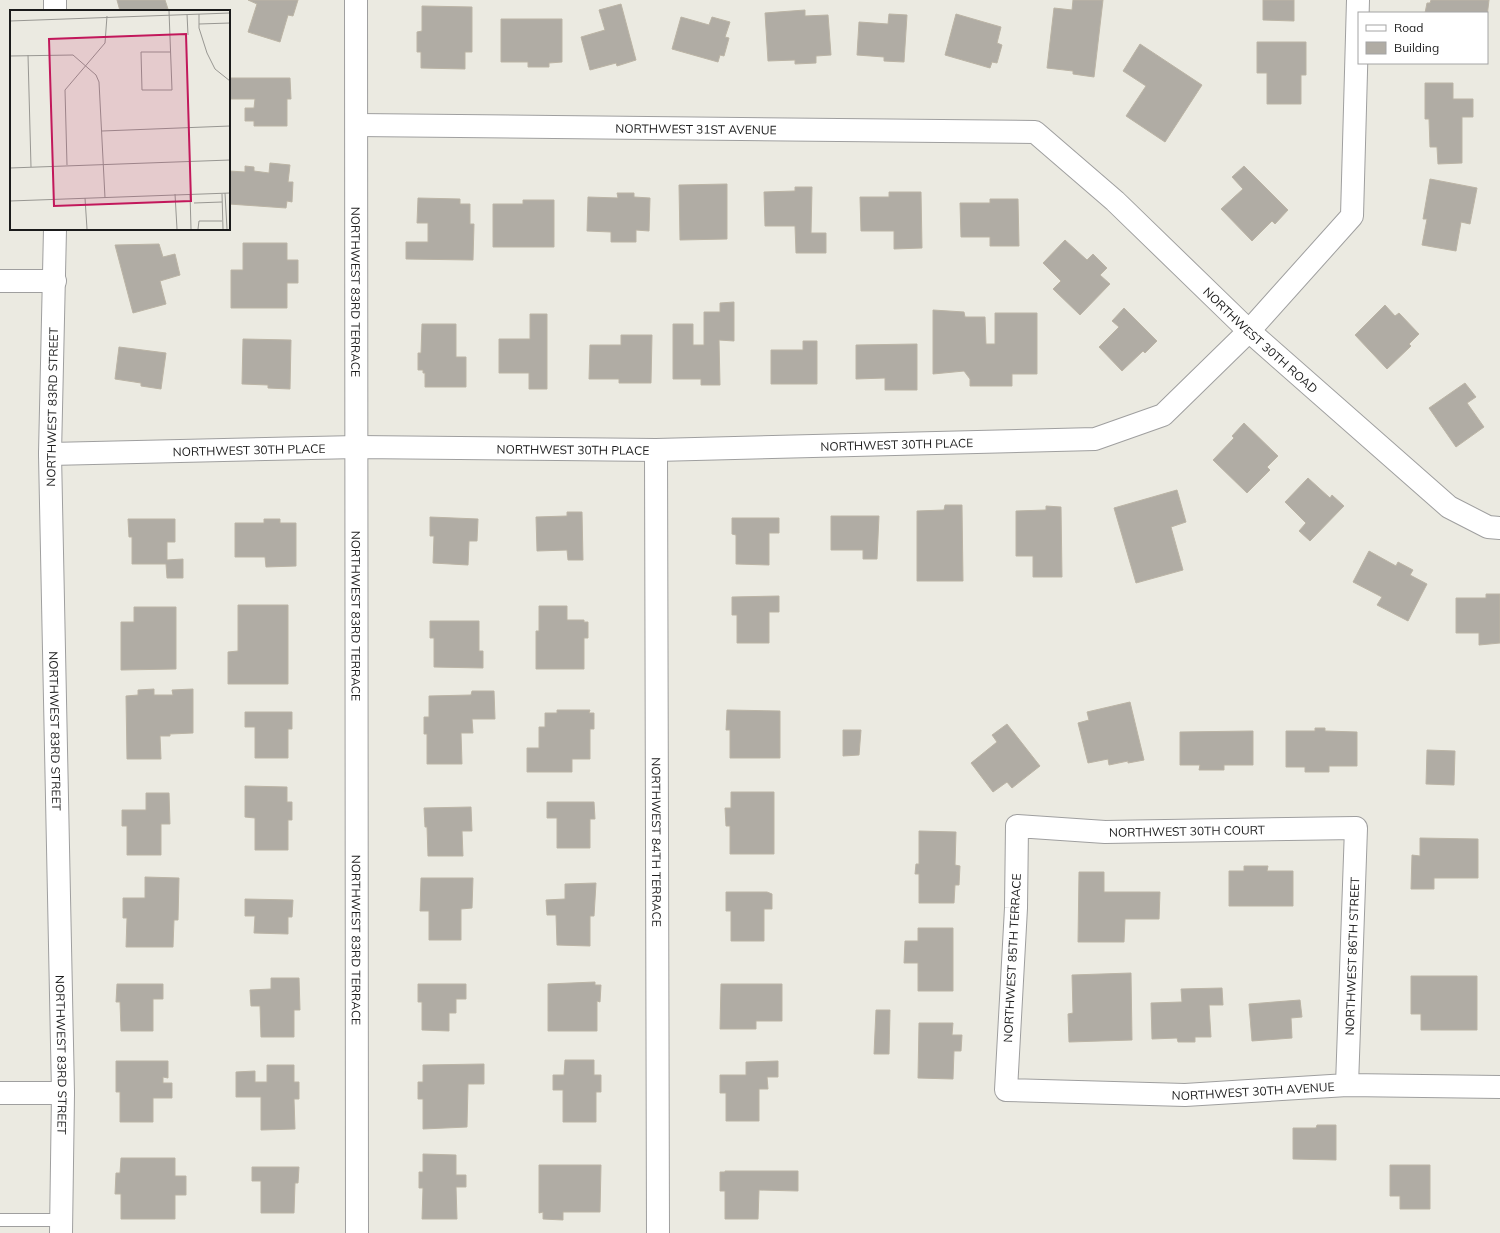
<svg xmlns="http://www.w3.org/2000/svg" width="1500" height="1233" font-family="Mulish,sans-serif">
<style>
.building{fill:#b0aca4;stroke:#bbb4a5}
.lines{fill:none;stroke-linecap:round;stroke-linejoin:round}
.service-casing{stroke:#9f9f9f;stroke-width:14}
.minor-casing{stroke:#9f9f9f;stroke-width:24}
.service{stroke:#fff;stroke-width:12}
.minor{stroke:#fff;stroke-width:22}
.labels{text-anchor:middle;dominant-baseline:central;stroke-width:3;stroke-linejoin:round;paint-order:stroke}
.street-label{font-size:12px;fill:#1b1b1b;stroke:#fff}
.inset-road{fill:none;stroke:#989792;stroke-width:1}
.view{fill:#c2185b;fill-opacity:0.15;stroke:#c2185b;stroke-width:2}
.inset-edge{fill:none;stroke:#1b1b1b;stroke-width:2}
</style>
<rect width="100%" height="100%" fill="#ebeae1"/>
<!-- building -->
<path class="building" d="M117,0H165L168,9L161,11H120Z
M248,0H298L293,16L288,15L280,42L248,32L257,4Z
M1073,0H1103L1094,77L1073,74V71L1047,68L1054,8L1072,10Z
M1263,0H1294V21L1263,20Z
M1431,0H1489L1487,17V13H1425L1427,3H1430Z
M621,4L636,60L617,66L616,63L590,70L581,37L605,30L599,10Z
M422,6L472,7V52H465V69L421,68V52H417V32L422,31Z
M805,10V16L828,15L831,55L816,56V63L795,64V60L768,61L765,13Z
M889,14L907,15L904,62L884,61V57L857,55L859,22L888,24Z
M956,14L1001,27L997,43L1002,45L997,63L992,62L990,68L945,55Z
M681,17L709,25L712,17L730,22L725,37L729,38L724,56L720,55L718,62L672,49Z
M501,19H562V62L549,63V67H528V62H501Z
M1257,42H1306V75H1301V104H1267V73H1257Z
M1140,44L1202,85L1165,142L1126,116L1146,86L1123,71Z
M229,78H290L291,99H287V126H254V121H245V108H254L255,99H229Z
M1425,83H1453V99H1473V117H1462V163L1438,164L1437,147H1430L1429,119H1425Z
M270,163L290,165L288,182H293L292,202L287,201L286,208L229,204V171L245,172V166L254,167V171L269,173Z
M1244,166L1288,210L1275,224L1272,221L1252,241L1221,209L1243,189L1232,177Z
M1430,179L1477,188L1470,224L1461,222L1456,251L1422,245L1427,219H1423Z
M727,184V239L680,240L679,185Z
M795,187H812L811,233H826V253H796L795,226H765L764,192L795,191Z
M889,192H921L922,248L894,249V231H861L860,197H889Z
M617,193H634V197L650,198L649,231L636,230V242H611V232L587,231L588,197L618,198Z
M418,198L460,199V204H470V224H474L473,260L406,259V242H428V223H417Z
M990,199H1018L1019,246H990V237H961L960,203H990Z
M523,200H554V247H493V204H523Z
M1065,240L1087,260L1093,254L1107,268L1100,275L1110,284L1080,315L1053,289L1061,281L1043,263Z
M243,243H287V260H298V283H287V308H231V270H243Z
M159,244L163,257L175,254L180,275L160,281L166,304L133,313L115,245Z
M734,302V341L719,340L720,385H701V379H673V324H693V345H704V312H720V303Z
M1385,305L1395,316L1399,313L1419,334L1409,344L1411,346L1387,369L1355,335Z
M1124,308L1157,341L1145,353L1143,351L1122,371L1099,347L1119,327L1112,321Z
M933,310L964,312L965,317H985L986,344H995V313H1037V374H1012V386H970V379L964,371L933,374Z
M530,314H547V389H529V373H499V339H530Z
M422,324H456V357H466V387H425V373H423V370H418V353H421Z
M621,335H652L651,383H619V379H589L590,345H621Z
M243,339L291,340L290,389L268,388V385L242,384Z
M803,341H817V384H771V350H803Z
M917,344V390H885V378L856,379V345Z
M119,347L166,353L161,389L141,386V383L115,379Z
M1465,383L1476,397L1467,403L1484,427L1456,447L1429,408Z
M1244,423L1278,456L1267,467L1270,470L1247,493L1213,460L1234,438L1232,436Z
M1308,478L1330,498L1332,495L1344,506L1310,541L1299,531L1306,523L1285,502Z
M1177,490L1186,522L1171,527L1183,570L1136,583L1114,508Z
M945,505H962L963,581H917V511L944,510Z
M1046,506L1061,507L1062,577H1033V556H1016V511L1046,510Z
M567,512H582L583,560H568L567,550L537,551L536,517L567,516Z
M831,516H879L877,559H863V550H831Z
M430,517L478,519L477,541H469L468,565L433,563L434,536H430Z
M732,518H779V533H769V565L736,564V535L732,534Z
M128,519H175V542H167V560L183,559V578H167L166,564H132V537H129Z
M264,519H280V523H296V566L266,567L265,557H235V523H264Z
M1369,551L1396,566L1398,562L1413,570L1410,575L1427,584L1408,621L1377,605L1382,597L1353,582Z
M1486,594H1500V643L1479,645V633H1456V598H1486Z
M779,596V612H769V643H737V615H732V597Z
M238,605H288V684H228V652L238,651Z
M539,606H567V620H584V622H588V638H584V669H536V631H539Z
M134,607H176V669L121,670V622H134Z
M430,621H479V651H483V668L434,667V638H430Z
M154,689V695H173L172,690L193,689V733L170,734V736H160L161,759H127L126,696L138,695V690Z
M472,691H494L495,719H472L473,733H461L462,764H427V734H424V717H429V696L471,695Z
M1130,702L1144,760L1128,763V761L1109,765L1108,759L1088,763L1078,723L1089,720L1087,712Z
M557,710H590L589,713H594V729H590V759H572V772H527V748H539V727H545V713H557Z
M727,710L780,711V758H730V730H726Z
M245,712H292V729H288V758H255V727H245Z
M1007,724L1040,766L1012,788L1007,782L993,792L971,763L997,742L992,735Z
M1315,728H1325V731L1357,732V766H1329V772H1305V767H1286V731H1315Z
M843,730H861L859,755L843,756Z
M1253,731V765H1224V770H1199L1200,765H1180V732Z
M1427,750L1455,751L1454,785L1426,784Z
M245,786L287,787V802H292V820H288V850H255V818L245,817Z
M731,792H774V854H730V826H726L725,808H731Z
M146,793H169L170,824H161V855H127V826H122V810H146Z
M547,802H594L595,819H590V848H557V818H547Z
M471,807L472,831H462L463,856H428L427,827H425L424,808Z
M919,831L956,832L955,865L960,866L959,885H955L954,903H919V874H915L916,864H919Z
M1420,838L1478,839V878H1434V889H1411L1412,855L1420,856Z
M1244,866H1268L1267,871H1293V906H1229V871H1244Z
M1079,872H1104V892H1160L1159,919H1125L1124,942H1078Z
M145,877L179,878L178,920H174L173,947H126L127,918H123V898H145Z
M421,878H473L472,908L461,909V940H429V911H420Z
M596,883L594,916H590V946L557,945L556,915H547L546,900L565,899V884Z
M726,892H767L772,894V909H764V941H731V911H726Z
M245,899L293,900L292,917H288V934L254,933L255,916H245Z
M918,928H953V991H918V963H904L905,941H918Z
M1131,973L1132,1040L1069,1042L1068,1014L1073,1013L1072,975Z
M1411,976H1477V1030H1421V1014H1411Z
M271,978H299L300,1010H294V1037H261L260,1006H251L250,990L271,989Z
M595,982V985H601L600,1002L597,1001V1031H548V984Z
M117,984H163V999H153V1031H121L120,1002H116Z
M418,984H466V999H456V1013H449V1031L422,1030V1002H418Z
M721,984H782V1021H756V1029H720Z
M1222,988L1223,1005H1209L1211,1037H1195V1042H1178L1177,1038L1152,1039L1151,1003L1182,1002L1181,989Z
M1300,1000L1302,1017L1291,1018L1292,1038L1252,1041L1249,1004Z
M876,1010H890L889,1054H874Z
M919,1023H953L952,1035H962L961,1051H954L953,1079L918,1078Z
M565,1060H594V1075H601V1092H596V1122H563V1090H553V1075H564Z
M116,1061H168V1078L163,1077V1083H172V1098H153V1122H120V1092H116Z
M778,1061V1077H767L768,1089H759V1121H726V1093H720V1075H746V1062Z
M484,1064V1084H468L467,1127L423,1129V1099H418V1082H423V1065Z
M267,1065H294V1082H299V1099H294L295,1129L261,1130V1097H236V1072L255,1071V1082H267Z
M1317,1125H1336V1160L1293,1159V1128H1316Z
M423,1154L456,1155V1175H466V1187H456L457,1219H422L423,1188H419V1172H423Z
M121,1158H175V1176H186V1195H175V1219H121V1194H115L116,1173H120Z
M539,1165H601L600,1212H563V1220L543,1219V1212L539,1213Z
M1390,1165H1430V1209H1400V1196H1390Z
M252,1167H299L298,1183H295L294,1213H261V1181H252Z
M725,1171H798V1191L759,1190L758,1219H725V1191H720V1172H725Z"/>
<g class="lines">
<defs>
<path id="service" d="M0,1220H61"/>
<g id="minor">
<path d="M55,0V11"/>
<path id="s1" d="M356,0L357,1233"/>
<path id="s2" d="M357,125L1035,132L1115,201L1249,331L1449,507L1488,527L1500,528"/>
<path id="s3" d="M55,229L50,454L63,1093L61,1233"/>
<path d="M0,281H55"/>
<path id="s4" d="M656,450L658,1233"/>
<path id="s5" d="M50,454L357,447L656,450L1095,439L1163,415L1249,331L1352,216L1358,0"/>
<path id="s6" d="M1347,1085L1356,828L1105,832L1017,826L1016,908L1006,1090L1185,1095L1347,1085L1500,1087"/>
<path d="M0,1093H63"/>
</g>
</defs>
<!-- service casing -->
<use href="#service" class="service-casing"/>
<!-- minor casing -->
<use href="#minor" class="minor-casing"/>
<!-- service -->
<use href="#service" class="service"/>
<!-- minor -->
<use href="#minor" class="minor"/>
</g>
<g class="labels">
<!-- street labels -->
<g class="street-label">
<text stroke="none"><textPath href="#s2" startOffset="339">NORTHWEST 31ST AVENUE</textPath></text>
<text stroke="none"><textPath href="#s1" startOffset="292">NORTHWEST 83RD TERRACE</textPath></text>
<text stroke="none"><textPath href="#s2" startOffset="985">NORTHWEST 30TH ROAD</textPath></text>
<text transform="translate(52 407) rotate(-89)">NORTHWEST 83RD STREET</text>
<text stroke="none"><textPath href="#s5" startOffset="847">NORTHWEST 30TH PLACE</textPath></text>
<text stroke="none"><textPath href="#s5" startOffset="523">NORTHWEST 30TH PLACE</textPath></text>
<text stroke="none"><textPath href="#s5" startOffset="199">NORTHWEST 30TH PLACE</textPath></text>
<text stroke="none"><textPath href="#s1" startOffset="616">NORTHWEST 83RD TERRACE</textPath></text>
<text stroke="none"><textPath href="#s3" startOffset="502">NORTHWEST 83RD STREET</textPath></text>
<text transform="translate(1187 831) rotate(-1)">NORTHWEST 30TH COURT</text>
<text stroke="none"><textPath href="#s4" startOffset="392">NORTHWEST 84TH TERRACE</textPath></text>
<text stroke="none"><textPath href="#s1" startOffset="940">NORTHWEST 83RD TERRACE</textPath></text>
<text stroke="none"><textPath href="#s6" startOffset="129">NORTHWEST 86TH STREET</textPath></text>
<text transform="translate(1012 958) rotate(-87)">NORTHWEST 85TH TERRACE</text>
<text stroke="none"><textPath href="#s3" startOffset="826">NORTHWEST 83RD STREET</textPath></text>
<text stroke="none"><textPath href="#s6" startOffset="1108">NORTHWEST 30TH AVENUE</textPath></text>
</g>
</g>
<!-- overview -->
<g transform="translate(10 10)">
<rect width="220" height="220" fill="#ebeae1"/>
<path class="inset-road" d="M159,1L162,80H132L131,42H160M177,4L178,25M189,4V18L197,43L205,59L220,71M0,11L220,3M189,14L220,13M18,45L21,157M0,46L63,45L86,65L89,72L95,188M92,121L220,116M57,155L55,80L95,33L97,6M0,158L220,150M215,183L217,219M165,184L167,219M180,184L181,219M212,184L213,219M75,188L77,219M0,191L220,183M184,193L212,192M188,219L189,211H212"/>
<path class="view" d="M176,24L181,191L44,196L39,29Z"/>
<rect width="220" height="220" class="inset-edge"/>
</g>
<!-- legend -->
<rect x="1358" y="12" width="130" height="52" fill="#ffffff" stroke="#a4a4a4"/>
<rect x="1366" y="25" width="20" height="6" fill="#ffffff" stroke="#a4a4a4"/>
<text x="1394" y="32" font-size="12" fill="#1b1b1b">Road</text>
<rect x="1366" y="42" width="20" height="12" fill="#b0aca4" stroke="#a4a4a4"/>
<text x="1394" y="52" font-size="12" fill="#1b1b1b">Building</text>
</svg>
